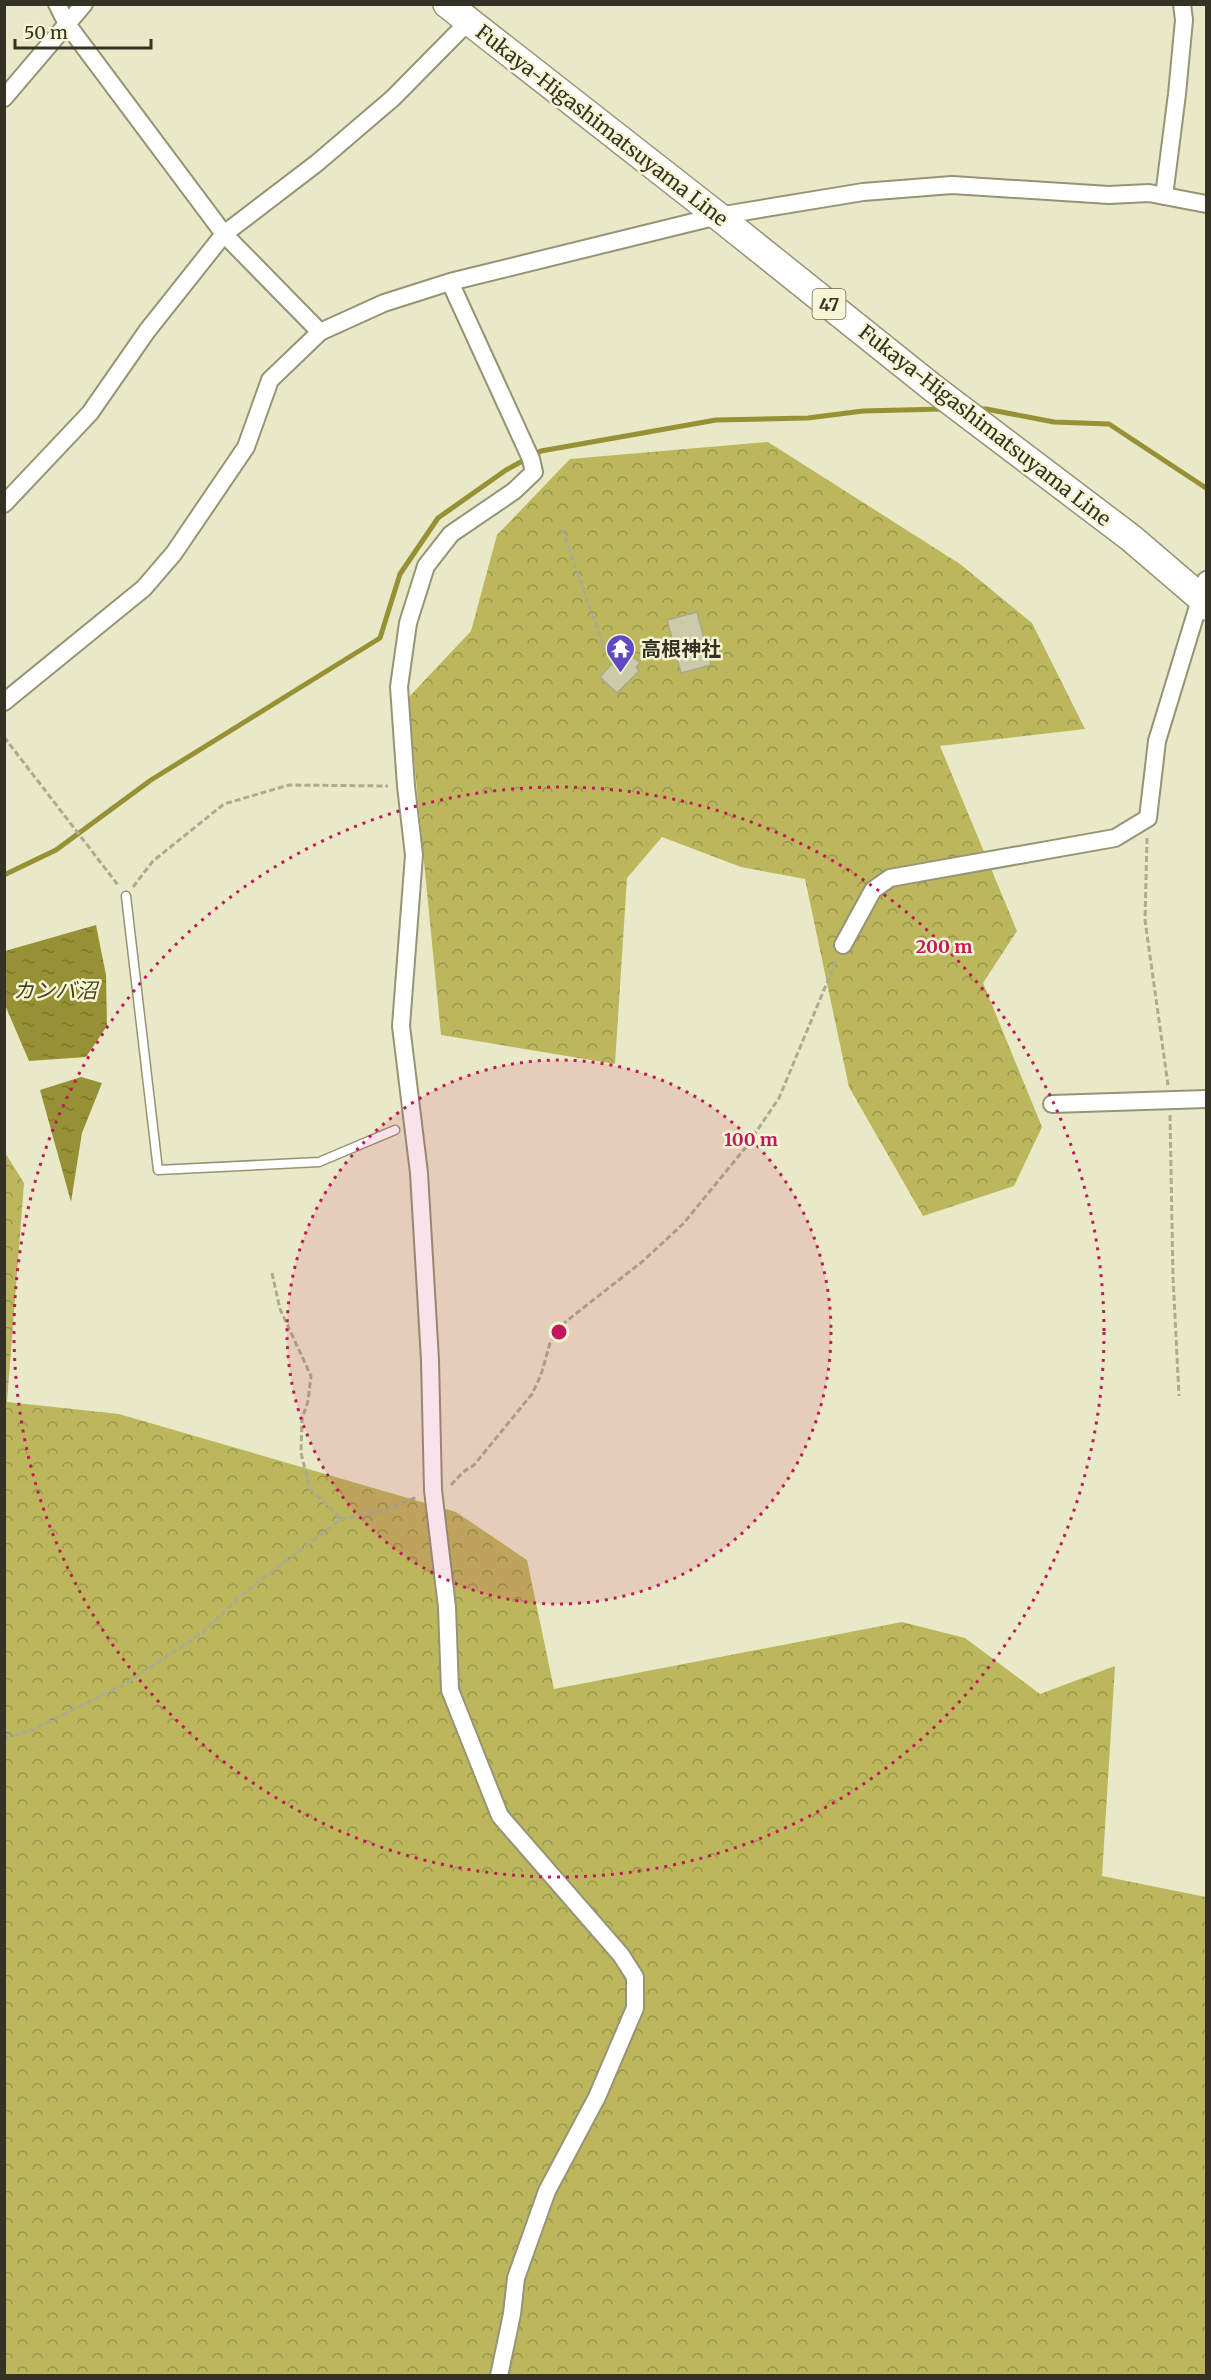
<svg xmlns="http://www.w3.org/2000/svg" width="1211" height="2380" font-family="Merriweather,'Noto Sans JP',serif">
<style>
.forest{fill:url(#forest-crowns)}
.water{fill:url(#water-ripples)}
.lines{fill:none;stroke-linecap:round;stroke-linejoin:round}
.stream{stroke:#979135;stroke-width:5}
.building{fill:#cbcaaa;stroke:#aaa889;stroke-width:1.5}
.service-casing{stroke:#969475;stroke-width:11}
.minor-casing{stroke:#969475;stroke-width:20}
.primary-casing{stroke:#969475;stroke-width:30}
.path{stroke:#acab91;stroke-width:3;stroke-dasharray:6 3;stroke-linecap:butt}
.service{stroke:#fff;stroke-width:8}
.minor{stroke:#fff;stroke-width:16}
.primary{stroke:#fff;stroke-width:27}
.ring{fill:none;stroke:#c2185b;stroke-width:3;stroke-dasharray:3 6}
.labels{text-anchor:middle;dominant-baseline:central;stroke-width:5;stroke-linejoin:round;paint-order:stroke}
.shield{fill:#f6f5d4;stroke:#6e6c5a;stroke-width:1.5}
.shield-label{font-size:18px;font-weight:bold;fill:#333225}
.street-label{font-size:20px;fill:#333225;stroke:#f6f5d4}
.poi-label{font-size:20px;font-weight:bold;fill:#333225;stroke:#f6f5d4;text-anchor:start}
.water-label{font-size:21px;font-style:italic;fill:#47441e;stroke:#f6f5d4}
.centre{fill:#c2185b;stroke:#f6f5d4;stroke-width:3}
.ring-label{font-size:18px;text-anchor:middle;font-weight:bold;fill:#c2185b;stroke:#f6f5d4;stroke-width:5;stroke-linejoin:round;paint-order:stroke}
</style>
<defs>
<pattern id="forest-crowns" width="20" height="18" patternUnits="userSpaceOnUse" patternTransform="scale(1.5)"><rect width="20" height="18" fill="#bcb75c"/><path d="M2 6a3 3 0 1 1 6 0M12 15a3 3 0 1 1 6 0" fill="none" stroke="#99954c"/></pattern>
<pattern id="water-ripples" width="26" height="14" patternUnits="userSpaceOnUse" patternTransform="scale(1.5)"><rect width="26" height="14" fill="#979135"/><path d="M2 4q2-2 4 0t4 0M15 11q2-2 4 0t4 0" fill="none" stroke="#7c772d"/></pattern>
</defs>
<rect width="100%" height="100%" fill="#e9e8c7"/>
<!-- forest -->
<path class="forest" d="M768,442L960,564L1032,623L1085,729L940,746L1017,931L983,983L1042,1127L1014,1186L923,1216L849,1087L805,879L741,867L662,837L627,878L615,1064L441,1035L408,698L471,631L497,535L570,459Z
M4,1151L24,1183L7,1402L119,1414L456,1512L527,1560L554,1689L902,1622L965,1638L1040,1694L1115,1666L1102,1876L1206,1897V2375H5Z"/>
<!-- water -->
<path class="water" d="M96,925L106,975L107,1026L86,1057L29,1061L5,1005V951Z
M81,1077L102,1083L82,1133L71,1202L40,1090Z"/>
<g class="lines">
<!-- stream -->
<path class="stream" d="M977,409H986L1054,422L1109,424L1206,488
M4,875L56,850L151,780L380,638L400,574L438,518L506,470L541,451L716,420L808,418L863,411L943,409"/>
</g>
<!-- building -->
<path class="building" d="M697,612L711,665L681,673L667,620Z
M622,653L626,656L629,653L640,663L636,667L639,671L617,693L600,677Z"/>
<g class="lines">
<defs>
<path id="service" d="M126,896L158,1170L319,1162L395,1130"/>
<path id="minor" d="M57,4L67,24L224,234L320,332
M4,98L84,4
M1164,196L1177,94L1184,20L1182,4
M450,282L531,459L534,472L514,491L451,534L426,566L408,623L399,687L406,786L414,855L401,1026L419,1173L430,1360L433,1490L447,1607L450,1690L500,1816L621,1955L635,1977V2008L597,2097L547,2191L516,2278L512,2314L499,2376
M4,504L90,413L147,331L224,234L317,163L393,98L469,21
M4,702L144,588L174,553L246,447L270,380L320,332L384,303L450,282L718,216L863,192L952,185L1109,195L1149,193L1206,204
M843,945L873,890L890,878L1115,838L1148,818L1157,741L1206,580
M1052,1104L1206,1099"/>
<path id="primary" d="M447,4L718,216L933,388L1131,538L1201,598L1206,606"/>
</defs>
<!-- service casing -->
<use href="#service" class="service-casing"/>
<!-- minor casing -->
<use href="#minor" class="minor-casing"/>
<!-- primary casing -->
<use href="#primary" class="primary-casing"/>
<!-- path -->
<path class="path" d="M562,529L606,653
M4,737L118,885
M1147,838L1145,920L1168,1085
M133,887L153,861L224,804L289,785L388,786
M1170,1115L1173,1277L1179,1396
M272,1273L280,1309L311,1376L308,1401L302,1419L301,1453L310,1489L341,1519
M451,1485L463,1472L474,1465L532,1394L541,1375L550,1343L564,1323L643,1261L683,1224L746,1147L779,1098L836,961
M4,1738L32,1730L123,1685L204,1632L239,1597L341,1519L385,1510L417,1497"/>
<!-- service -->
<use href="#service" class="service"/>
<!-- minor -->
<use href="#minor" class="minor"/>
<!-- primary -->
<use href="#primary" class="primary"/>
</g>
<!-- distance rings -->
<circle cx="559" cy="1332" r="272" fill="#c2185b" fill-opacity=".12"/>
<g class="ring">
<circle cx="559" cy="1332" r="272"/>
<circle cx="559" cy="1332" r="545"/>
</g>
<!-- icons -->
<defs>
<symbol id="temple-pin" viewBox="-11 -11 22 30"><path d="M0 17L-7.5 6A9.5 9.5 0 1 1 7.5 6Z" fill="#5f4ac3" stroke="#f6f5d4"/><path d="M0-6L5-2H3V0L6.5 2.5H4V6H1.5V3h-3V6H-4V2.5H-6.5L-3 0V-2H-5Z" fill="#fff"/></symbol>
</defs>
<g fill-rule="evenodd">
<use href="#temple-pin" x="604" y="632" width="33" height="45"/>
</g>
<g class="labels">
<!-- shield labels -->
<rect class="shield" x="812.5" y="289" width="33" height="30" rx="4.5"/>
<g class="shield-label">
<text x="829" y="304">47</text>
</g>
<!-- street labels -->
<g class="street-label">
<text transform="translate(602 125) rotate(38)">Fukaya-Higashimatsuyama Line</text>
<text transform="translate(985 425) rotate(38)">Fukaya-Higashimatsuyama Line</text>
</g>
<!-- poi labels -->
<g class="poi-label">
<text x="641" y="648">高根神社</text>
</g>
<!-- water labels -->
<g class="water-label">
<text x="55" y="990">カンバ沼</text>
</g>
</g>
<circle cx="559" cy="1332" r="9" class="centre"/>
<g class="ring-label">
<text x="944" y="953">200 m</text>
<text x="751" y="1146">100 m</text>
</g>
<!-- border -->
<rect width="1211" height="2380" fill="none" stroke="#333225" stroke-width="12"/>
<!-- scale -->
<path d="M15 39v9h136v-9" fill="none" stroke="#333225" stroke-width="3"/>
<text x="24" y="39" font-size="18" fill="#333225" stroke="#f6f5d4" stroke-width="4.5" paint-order="stroke">50 m</text>
</svg>
